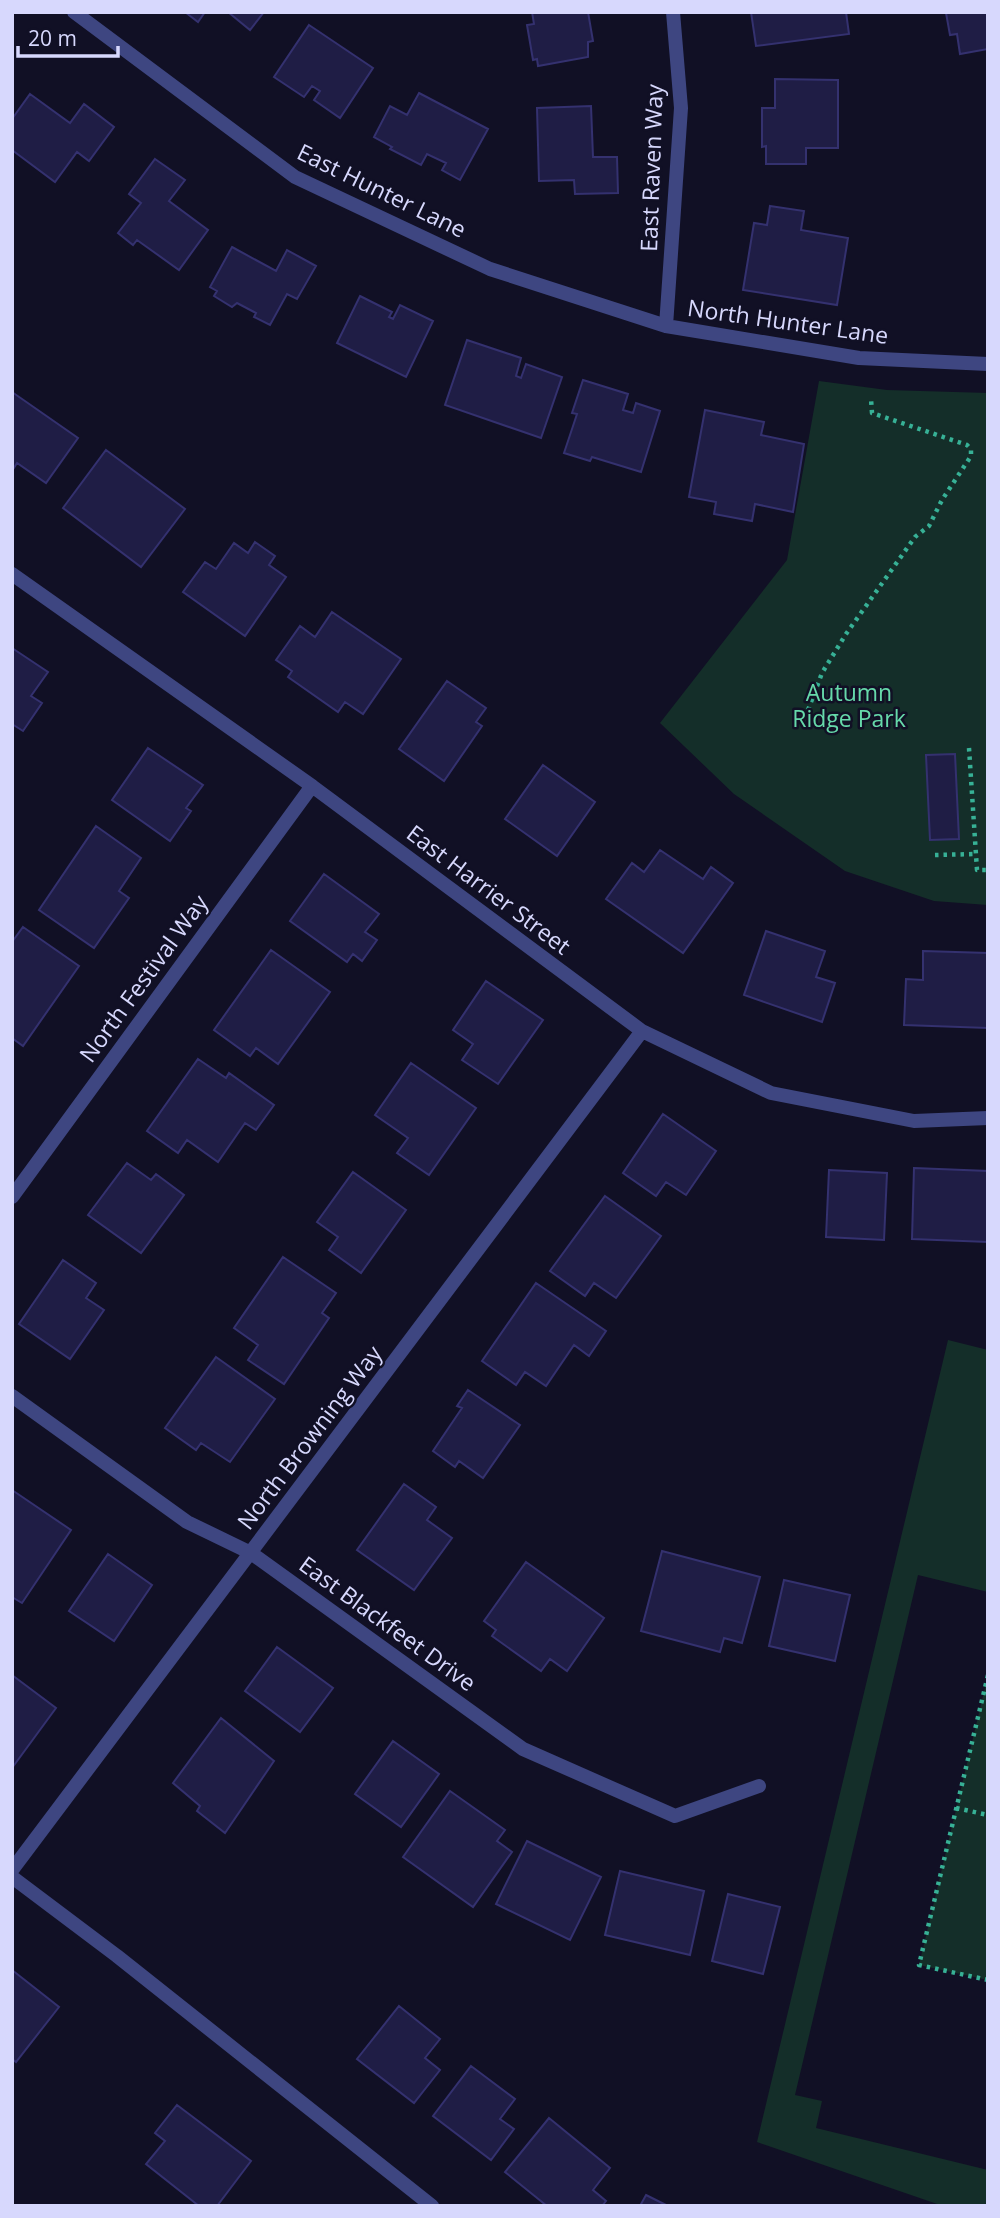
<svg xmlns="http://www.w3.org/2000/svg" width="1000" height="2218" font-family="'Open Sans',sans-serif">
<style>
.green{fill:#142e29}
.building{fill:#1f1d45;stroke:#34316f;stroke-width:2}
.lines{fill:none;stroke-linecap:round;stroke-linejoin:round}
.path{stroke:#37b196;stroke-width:4.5;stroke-dasharray:3.5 5;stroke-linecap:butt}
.street{stroke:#3e4681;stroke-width:14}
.labels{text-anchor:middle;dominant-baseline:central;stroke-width:5;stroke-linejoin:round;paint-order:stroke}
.street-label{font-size:23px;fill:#d7d8fd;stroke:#111025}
.park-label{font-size:23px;fill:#66d9aa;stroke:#111025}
</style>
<rect width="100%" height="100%" fill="#111025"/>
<!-- green -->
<path class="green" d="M819,381L887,390L988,393V905L934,901L845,871L734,794L660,723L787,560Z
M948,1340L988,1350V1592L918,1575L795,2095L822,2101L816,2128L988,2170V2206H943L757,2142Z
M988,1675V1980L919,1965Z"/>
<!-- building -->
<path class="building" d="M185,12H205L198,22Z
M228,12H264L250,30Z
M532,12H588L593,41L588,42V57L538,66L537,59L533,60L527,25L534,24Z
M751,12H846L849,34L756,46Z
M988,12V49L960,54L957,34L950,35L946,13Z
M309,25L373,68L340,118L314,100L320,91L312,86L304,97L274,77Z
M775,79L838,80V148H806V164H766V146L762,147V108H775Z
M419,93L488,129L460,180L442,170L446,163L427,154L421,165L390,149L392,147L374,137L390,106L407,115Z
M30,94L70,123L84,104L114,127L89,161L77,152L55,182L12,150V119Z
M591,106L593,157H617L618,193L575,194L574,180L539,181L537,108Z
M155,159L185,180L169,201L208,230L179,270L137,240L133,245L118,233L141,203L129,194Z
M770,206L804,211L801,230L848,238L837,305L743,290L754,223L767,225Z
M232,247L276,271L287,250L316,266L297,299L287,294L270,325L254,317L256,313L237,303L232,307L214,296L217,291L210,287Z
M360,296L392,312L389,317L393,319L400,305L433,321L406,377L337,343Z
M467,340L521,358L516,376L521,378L526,364L562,377L541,438L445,405Z
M583,380L628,394L623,410L633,413L636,403L660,411L641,472L592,457L590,461L564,453L577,414L572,413Z
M12,392L78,438L46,483L17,463L12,471Z
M705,410L764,422L761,435L804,444L793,512L755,504L752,521L714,514L716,502L689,497Z
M106,450L185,509L141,567L63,508Z
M255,542L275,556L269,565L286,577L245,636L183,592L205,562L216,569L234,543L248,553Z
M332,612L401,659L363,714L345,702L338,712L288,677L292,671L276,660L300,626L315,637Z
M12,648L48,672L31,696L42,703L23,731L12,724Z
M447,681L486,708L476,722L482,726L444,781L399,749Z
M148,748L203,785L186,808L191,811L170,841L112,800Z
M955,754L959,839L930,840L926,755Z
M543,765L595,802L557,856L505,819Z
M96,826L141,858L119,891L129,898L94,948L39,910Z
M660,850L703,879L711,867L733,883L683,953L606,899L632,863L644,872Z
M324,874L379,914L365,932L377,940L362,961L353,954L347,962L290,921Z
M23,927L79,966L23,1046L12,1038V942Z
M766,931L825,951L816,977L835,983L822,1022L744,995Z
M271,950L330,992L278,1064L256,1048L250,1056L214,1030Z
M923,951L988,953V1028L904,1025L906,979L923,980Z
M486,981L543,1020L498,1084L462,1060L473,1044L453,1030Z
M198,1059L226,1078L229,1073L274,1105L256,1130L245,1123L218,1162L187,1140L178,1153L147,1131Z
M411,1063L476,1108L429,1175L397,1153L408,1138L375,1115Z
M663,1114L716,1151L686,1195L666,1182L656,1196L623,1173Z
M127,1163L151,1180L156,1174L184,1195L141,1253L88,1215Z
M914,1168L988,1171V1242L912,1239Z
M829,1170L887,1173L884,1240L826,1237Z
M353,1172L406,1210L361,1273L329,1250L338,1237L317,1222Z
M605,1196L661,1236L616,1298L594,1283L585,1296L550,1271Z
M283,1257L336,1293L322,1313L329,1318L284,1384L248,1360L258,1345L234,1328Z
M63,1260L96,1283L86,1298L104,1310L70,1359L19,1324Z
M536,1283L606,1331L589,1356L574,1345L546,1386L525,1372L516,1385L482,1361Z
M216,1357L275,1399L230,1462L201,1443L196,1450L165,1428Z
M468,1390L520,1425L483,1478L459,1461L455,1467L433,1451L462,1408L457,1406Z
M404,1484L436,1507L427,1520L452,1538L414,1590L357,1550Z
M12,1490L71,1530L22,1603L12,1597Z
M662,1551L760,1577L742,1643L724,1638L720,1652L641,1631Z
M108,1554L152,1585L114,1641L69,1611Z
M526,1562L604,1618L567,1671L550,1659L541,1671L492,1636L496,1630L484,1621Z
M784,1580L850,1595L835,1661L769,1646Z
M277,1647L333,1688L300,1732L245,1691Z
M12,1675L56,1708L12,1768Z
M221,1718L274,1761L225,1833L197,1811L200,1806L173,1783Z
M393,1741L439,1774L401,1827L355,1794Z
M450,1791L505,1830L497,1841L512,1852L473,1907L403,1857Z
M527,1841L601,1877L570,1940L496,1904Z
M620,1871L704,1891L690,1955L605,1935Z
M728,1894L780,1907L763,1974L712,1961Z
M12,1970L59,2007L16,2062L12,2059Z
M399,2006L440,2039L425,2058L440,2070L414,2103L357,2059Z
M471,2066L515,2099L500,2119L514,2129L491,2160L433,2116Z
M177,2105L251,2161L217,2206H199L146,2164L165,2141L155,2133Z
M549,2118L610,2168L593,2190L606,2201L602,2206H547L505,2172Z
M646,2195L668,2206H640Z"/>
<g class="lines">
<!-- path -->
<path class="path" d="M808,710L822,673L846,634L915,537L929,526L942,500L971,456V449L967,445L872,413L871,399
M969,748L977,870H988
M935,855L976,854
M988,1675L919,1965L988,1980
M956,1808L988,1815"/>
<!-- street -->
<path class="street" d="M74,12L295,177L490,269L666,326L859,358L988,364
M666,326L681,108L673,12
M12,574L312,786L642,1031L771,1093L914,1121L988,1118
M12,1197L312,786
M12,1396L187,1522L251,1553L523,1749L675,1816L759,1786
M12,1870L642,1031
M12,1877L117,1956L432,2206"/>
</g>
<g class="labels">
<!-- street labels -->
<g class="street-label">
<text transform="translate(651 168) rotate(-88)">East Raven Way</text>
<text transform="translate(382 190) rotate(26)">East Hunter Lane</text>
<text transform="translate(788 321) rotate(8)">North Hunter Lane</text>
<text transform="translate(489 889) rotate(37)">East Harrier Street</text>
<text transform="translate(143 978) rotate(-54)">North Festival Way</text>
<text transform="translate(309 1437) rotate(-53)">North Browning Way</text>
<text transform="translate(388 1623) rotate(36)">East Blackfeet Drive</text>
</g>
<!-- park labels -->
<g class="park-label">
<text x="849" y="692">Autumn<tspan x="849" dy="26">Ridge Park</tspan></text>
</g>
</g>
<!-- border -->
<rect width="1000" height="2218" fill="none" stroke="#d7d8fd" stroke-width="28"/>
<!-- scale -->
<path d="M18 46v10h100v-10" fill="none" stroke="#d7d8fd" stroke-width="3.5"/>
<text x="28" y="46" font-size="21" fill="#d7d8fd" stroke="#111025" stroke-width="5" paint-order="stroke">20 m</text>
</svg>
